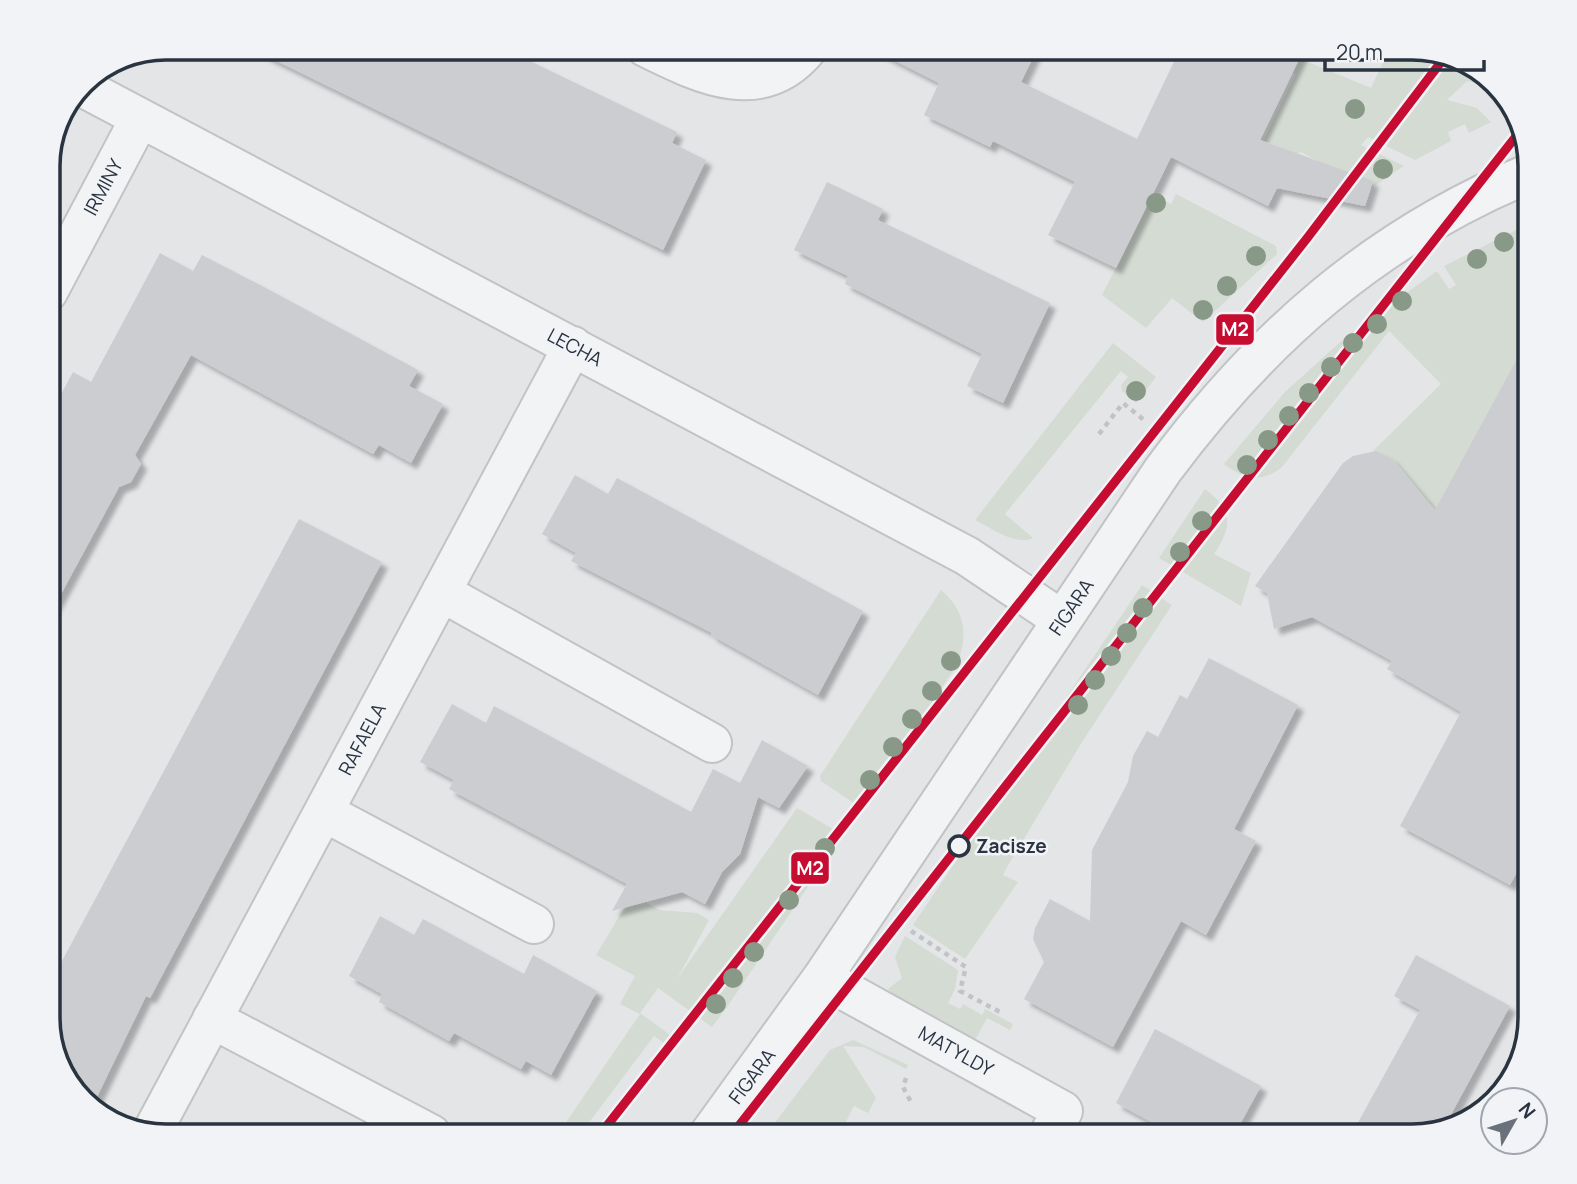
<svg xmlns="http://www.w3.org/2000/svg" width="1577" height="1184" font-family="Manrope,sans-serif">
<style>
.green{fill:#d4dbd3}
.building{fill:#cbcdd0;filter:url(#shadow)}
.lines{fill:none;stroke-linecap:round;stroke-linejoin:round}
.minor-casing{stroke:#c1c3c5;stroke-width:42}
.path{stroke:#c1c3c6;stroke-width:4.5;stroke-dasharray:5 5;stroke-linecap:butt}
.minor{stroke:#f2f3f5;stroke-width:38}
.metro-1-casing{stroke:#f1f3f7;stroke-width:14}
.metro-1{stroke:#c60c30;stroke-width:9}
.tree{fill:#899987}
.stop-dot{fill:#f1f3f7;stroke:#2a3340;stroke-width:3.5}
.labels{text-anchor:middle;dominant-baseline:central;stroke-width:5;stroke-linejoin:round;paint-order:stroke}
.street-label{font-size:19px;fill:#2a3340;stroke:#f1f3f7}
.stop-label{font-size:19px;font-weight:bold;fill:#2a3340;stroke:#f1f3f7;text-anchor:start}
.rim{fill:none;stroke:#2a3340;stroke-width:3.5}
.line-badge{stroke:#f1f3f7;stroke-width:2.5}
.badge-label{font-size:19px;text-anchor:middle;font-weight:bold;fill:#fff}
</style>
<defs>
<filter id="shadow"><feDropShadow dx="6" dy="6" stdDeviation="2" flood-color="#0004"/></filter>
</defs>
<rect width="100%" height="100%" fill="#e3e5e7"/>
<!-- green -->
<path class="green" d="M1390,47H1411L1484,72L1497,88L1467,81L1447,100L1477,108L1491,122L1469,133L1465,124L1448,132L1451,141L1415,160L1368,137L1361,145L1404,166C1369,188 1347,216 1306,190L1317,161L1301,152L1285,160L1257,154L1296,74L1281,66L1291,55L1371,88Z
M1176,194L1276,246L1277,254L1203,322L1172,298L1146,328L1102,295L1153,195L1171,204Z
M1530,223V336L1435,511L1397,463L1372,452L1441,384L1389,331L1282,467C1261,484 1244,479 1224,464L1285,392L1348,335L1437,271L1449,289L1456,285L1444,266Z
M1113,343L1156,377L1136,403L1122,391L1121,385L1128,377L1121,371L1005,514L1033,538C1014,546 992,528 975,520Z
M1205,489C1233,510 1233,526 1214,554L1251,573L1241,606L1159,558Z
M1142,585L1172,605L1082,742L1007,867L1003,875L1018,882L965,959L913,925Z
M941,590C966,611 968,635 957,665L861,808L821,781L820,776Z
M797,808L843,835L727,1007L712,1027L658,988L640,1013L677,1040L671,1048L654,1036L578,1137H556L640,1014L620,1004L635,976L596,955L632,895L660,910L697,913L709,920L677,979Z
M905,936L958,970L955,989L948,1003L960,1009L963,1004L982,1015L985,1009L1013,1024L1010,1030L987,1018L975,1040L894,996L888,989L902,978L895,957Z
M853,1040L908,1065L906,1069L864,1047L843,1046L876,1098L868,1113L854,1106L838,1137H764L830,1050Z"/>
<!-- building -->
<path class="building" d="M248,47H501L677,132L672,143L706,160L663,250Z
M868,47H1038L1021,82L1137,139L1181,47H1305L1260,140L1373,181L1365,206L1277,188L1268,206L1171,157L1116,268L1048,235L1075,182L993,141L990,147L924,115L939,83Z
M827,182L883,209L878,220L1050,303L1003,403L967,386L982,354L845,284L848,276L794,250Z
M160,253L193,271L202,255L264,287L418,370L409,386L443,404L411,463L379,445L373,454L191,355L135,455L141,464L131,482L119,487L48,618V434L59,413L53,409L73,372L91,382Z
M1530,335V847L1510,885L1400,826L1461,712L1387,669L1392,661L1312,617L1274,629L1267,593L1255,586L1343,463L1353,456L1376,451L1391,458L1435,510Z
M575,475L608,494L617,478L863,611L818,695L711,635L712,633L571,561L576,553L542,534Z
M299,519L382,562L150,998L146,996L91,1109L60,1071L47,1025V989Z
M1209,658L1298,705L1234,829L1256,841L1206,935L1181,921L1113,1047L1024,999L1044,962L1033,939L1035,928L1050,899L1090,921L1092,850L1128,782L1133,756L1147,731L1158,737L1180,695L1187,699Z
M452,704L486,723L494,706L691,812L713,769L740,783L762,740L808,766L779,808L758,797L740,854L722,872L705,904L682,892L612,911L627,884L449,789L454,780L420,762Z
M380,916L414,935L423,919L524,974L533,955L597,991L551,1075L526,1061L521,1069L454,1033L449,1041L379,1002L382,994L349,976Z
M1416,955L1510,1006L1443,1129L1411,1137H1350L1420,1010L1394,996Z
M1155,1029L1261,1086L1233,1137H1179L1116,1103Z"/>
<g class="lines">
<defs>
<path id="minor" d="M645,47C700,74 762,106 809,47
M80,86L967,556L1062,620
M48,292L139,120
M441,592L712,743
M324,812L534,924
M822,978L1063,1111L1047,1137
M212,1019L431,1134
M152,1132L573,346
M707,1137L822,978L1163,470C1262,337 1375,237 1530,173"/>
</defs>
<!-- minor casing -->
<use href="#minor" class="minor-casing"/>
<!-- path -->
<path class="path" d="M1099,434L1123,403L1144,420
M911,931L966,967L960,991L1002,1013
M906,1078L903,1087L911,1102"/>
<!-- minor -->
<use href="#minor" class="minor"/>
<defs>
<path id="metro-1" d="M598,1137L1308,237L1444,58
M730,1137L1521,130"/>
</defs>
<!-- metro-1 casing -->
<use href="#metro-1" class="metro-1-casing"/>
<!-- metro-1 -->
<use href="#metro-1" class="metro-1"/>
</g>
<!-- trees -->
<g class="tree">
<circle cx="1355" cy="109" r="10"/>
<circle cx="1383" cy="169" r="10"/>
<circle cx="1156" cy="203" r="10"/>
<circle cx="1504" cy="242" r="10"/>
<circle cx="1256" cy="256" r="10"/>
<circle cx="1477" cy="259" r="10"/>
<circle cx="1227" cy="286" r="10"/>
<circle cx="1402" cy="301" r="10"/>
<circle cx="1203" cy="310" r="10"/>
<circle cx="1377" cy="324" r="10"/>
<circle cx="1353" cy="343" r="10"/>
<circle cx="1331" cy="367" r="10"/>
<circle cx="1136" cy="391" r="10"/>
<circle cx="1309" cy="393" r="10"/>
<circle cx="1289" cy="416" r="10"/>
<circle cx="1268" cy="440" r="10"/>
<circle cx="1247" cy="465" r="10"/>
<circle cx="1202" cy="521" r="10"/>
<circle cx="1180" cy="552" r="10"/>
<circle cx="1143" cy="608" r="10"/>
<circle cx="1127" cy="633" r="10"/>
<circle cx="1111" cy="656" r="10"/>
<circle cx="951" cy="661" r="10"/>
<circle cx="1095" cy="680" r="10"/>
<circle cx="932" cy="691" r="10"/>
<circle cx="1078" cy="705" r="10"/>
<circle cx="912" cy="719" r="10"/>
<circle cx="893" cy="747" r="10"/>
<circle cx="870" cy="780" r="10"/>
<circle cx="825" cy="848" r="10"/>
<circle cx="807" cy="875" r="10"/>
<circle cx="789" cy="900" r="10"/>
<circle cx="754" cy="952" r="10"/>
<circle cx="733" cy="978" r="10"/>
<circle cx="716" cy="1004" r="10"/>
</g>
<!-- markers -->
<circle class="stop-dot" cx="959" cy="846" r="10"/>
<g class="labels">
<!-- street labels -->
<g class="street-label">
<text transform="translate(103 187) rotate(-62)">IRMINY</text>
<text transform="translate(575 347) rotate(28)">LECHA</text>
<text transform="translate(1071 607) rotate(-56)">FIGARA</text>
<text transform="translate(362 739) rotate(-62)">RAFAELA</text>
<text transform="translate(956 1051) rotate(29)">MATYLDY</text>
<text transform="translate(752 1076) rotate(-53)">FIGARA</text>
</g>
<!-- stop labels -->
<g class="stop-label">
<text x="976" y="846">Zacisze</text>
</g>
</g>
<!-- crop -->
<path d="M0 0H1577V1184H0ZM166 60H1412A106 106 0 0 1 1518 166V1018A106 106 0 0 1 1412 1124H166A106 106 0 0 1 60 1018V166A106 106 0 0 1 166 60Z" fill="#f1f3f7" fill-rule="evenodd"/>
<path class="rim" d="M166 60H1412A106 106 0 0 1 1518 166V1018A106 106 0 0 1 1412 1124H166A106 106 0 0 1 60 1018V166A106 106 0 0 1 166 60Z"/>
<g class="line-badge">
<rect x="1215" y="313" width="40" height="33" rx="7" fill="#c60c30"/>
<rect x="790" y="851" width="40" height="34" rx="7" fill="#c60c30"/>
</g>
<g class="badge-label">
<text x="1235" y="336">M2</text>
<text x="810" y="875">M2</text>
</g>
<!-- north arrow -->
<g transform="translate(1514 1121) rotate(51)"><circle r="33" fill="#f1f3f7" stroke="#a1a6ae" stroke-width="2"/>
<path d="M0-5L12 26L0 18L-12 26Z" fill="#6b717a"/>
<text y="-10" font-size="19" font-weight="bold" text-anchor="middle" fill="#2a3340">N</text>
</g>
<!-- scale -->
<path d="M1325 60v10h159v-10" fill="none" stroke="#2a3340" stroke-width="3.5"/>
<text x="1336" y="60" font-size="21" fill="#2a3340" stroke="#f1f3f7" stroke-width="5" paint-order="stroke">20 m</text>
</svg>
